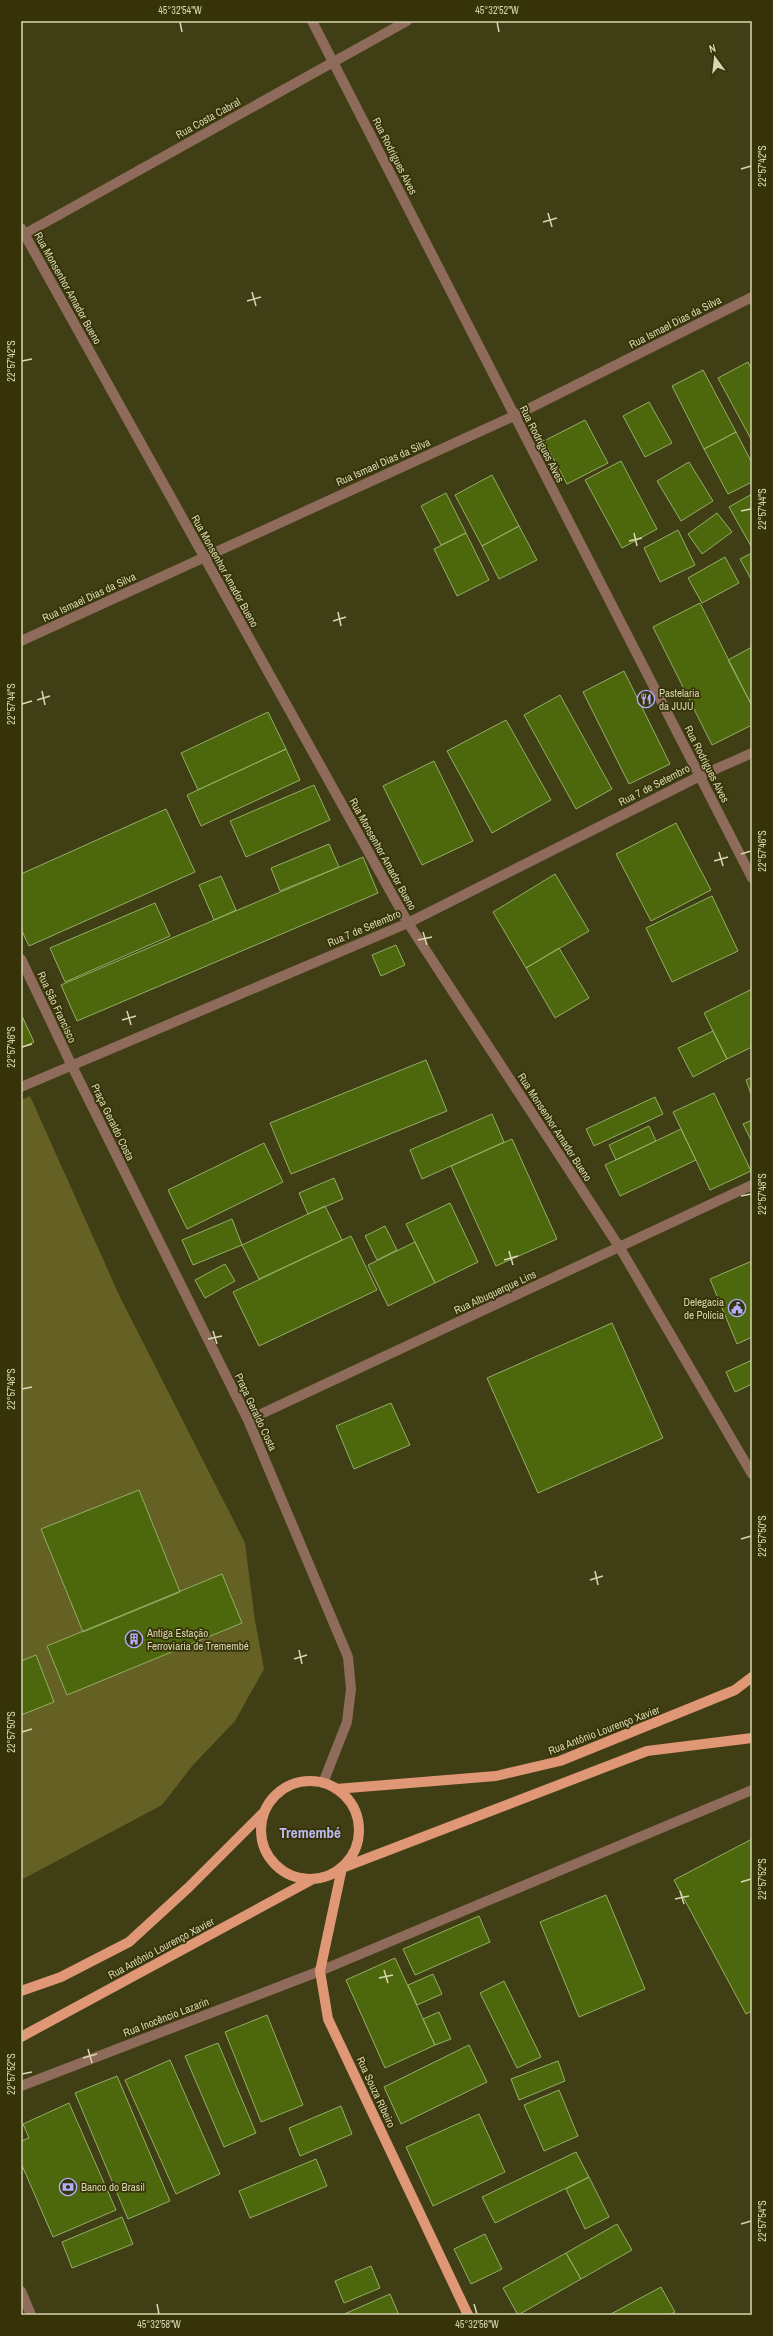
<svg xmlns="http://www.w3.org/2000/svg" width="773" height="2336" font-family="'Archivo Narrow',sans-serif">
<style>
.green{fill:#656125}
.building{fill:#4d680c;stroke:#93ae67}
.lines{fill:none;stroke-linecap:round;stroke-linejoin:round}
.minor{stroke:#8f6b5b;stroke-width:10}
.major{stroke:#df9775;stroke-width:10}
.ticks{fill:none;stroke:#d7d6b0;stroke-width:1.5}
.labels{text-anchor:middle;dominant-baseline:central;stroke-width:3.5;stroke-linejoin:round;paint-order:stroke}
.street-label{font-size:11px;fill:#d7d6b0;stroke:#363308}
.poi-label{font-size:11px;fill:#d7d6b0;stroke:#363308;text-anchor:start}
.district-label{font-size:15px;font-weight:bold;fill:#bdbbf4;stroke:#363308}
.neatline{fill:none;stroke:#d7d6b0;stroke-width:1.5}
.ticks-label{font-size:10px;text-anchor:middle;fill:#d7d6b0}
</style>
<rect width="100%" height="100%" fill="#403e14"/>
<!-- green -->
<path class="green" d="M30,1096L120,1297L245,1543L255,1621L264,1669L235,1721L193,1765L162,1805L21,1880V1100Z"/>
<!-- building -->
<path class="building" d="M748,362L752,370V441L718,378Z
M703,370L736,432L704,449L672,386Z
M649,402L672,443L645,457L623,416Z
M585,420L608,463L567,484L544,441Z
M736,432L752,463V482L728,494L704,449Z
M621,461L657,529L622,548L585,480Z
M689,462L713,501L681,521L657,481Z
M492,475L519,526L482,546L455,495Z
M446,493L466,533L441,545L421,506Z
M752,494V548L729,507Z
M717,513L732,532L702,554L688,534Z
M519,526L537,560L499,579L482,546Z
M678,530L695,565L660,582L644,548Z
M466,533L489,580L457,596L434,549Z
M752,553V581L740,559Z
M725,557L739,583L702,603L688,578Z
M700,603L752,706V725L712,745L653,627Z
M752,647V703L751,704L728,660Z
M624,671L670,764L629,784L583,692Z
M560,695L612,789L576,809L524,715Z
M268,712L286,749L198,790L181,753Z
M506,720L551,800L492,833L447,751Z
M286,749L300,780L201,826L187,795Z
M434,761L473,841L422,865L383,786Z
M314,785L330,820L246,857L230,821Z
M166,809L195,872L29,946L21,929V874Z
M676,823L711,890L651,921L616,854Z
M329,844L339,867L280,891L271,868Z
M363,857L378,893L77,1021L61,985Z
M555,874L589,931L526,968L493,912Z
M221,876L236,910L214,920L199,885Z
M712,896L738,951L672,982L646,928Z
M155,903L170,936L65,982L50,948Z
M396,945L405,965L381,976L372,955Z
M559,948L589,998L555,1018L526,968Z
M752,989V1047L727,1059L704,1013Z
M21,1014L34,1042L21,1048Z
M713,1031L727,1059L693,1077L678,1048Z
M426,1060L447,1111L291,1174L270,1123Z
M752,1077V1097L746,1080Z
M714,1093L751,1171L710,1190L673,1112Z
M655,1097L663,1114L594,1146L586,1129Z
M492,1114L504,1142L422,1179L410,1150Z
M752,1120V1142L743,1124Z
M649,1126L656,1141L616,1160L609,1145Z
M681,1129L696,1160L620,1196L605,1165Z
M512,1139L557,1239L496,1266L451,1166Z
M264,1143L283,1182L187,1229L168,1190Z
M334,1178L343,1199L308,1214L299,1193Z
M450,1203L478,1262L435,1283L406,1224Z
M325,1206L342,1240L259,1279L242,1245Z
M232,1219L242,1245L193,1265L182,1240Z
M385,1226L397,1250L377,1260L365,1236Z
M351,1236L377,1290L259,1346L233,1292Z
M415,1242L435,1283L388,1306L368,1265Z
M752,1261V1337L737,1344L710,1279Z
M225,1264L235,1281L205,1298L195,1280Z
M612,1323L663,1438L538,1493L487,1378Z
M752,1360V1384L735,1392L726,1372Z
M391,1403L410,1445L354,1469L336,1426Z
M139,1490L180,1592L83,1632L41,1529Z
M222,1574L242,1623L67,1695L47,1646Z
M36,1655L54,1702L21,1715V1661Z
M752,1839V2011L746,2014L674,1880Z
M606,1895L645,1989L579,2017L540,1922Z
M479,1916L490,1942L415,1975L403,1949Z
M395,1958L435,2045L385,2068L346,1980Z
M433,1974L442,1994L417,2005L408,1985Z
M504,1981L541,2057L517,2068L480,1993Z
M439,2012L451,2039L435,2045L423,2019Z
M267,2015L303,2105L261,2122L225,2032Z
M218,2043L256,2133L224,2147L185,2056Z
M469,2045L487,2082L401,2124L384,2087Z
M170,2060L220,2174L176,2194L125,2080Z
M558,2061L565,2081L519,2100L511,2079Z
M117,2076L170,2201L128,2219L75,2093Z
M559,2090L578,2136L544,2151L524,2105Z
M69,2103L116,2210L53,2237L21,2163V2141L29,2138L23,2124Z
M341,2106L352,2134L300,2156L289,2128Z
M479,2114L505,2172L433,2206L406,2147Z
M576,2152L589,2177L495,2223L482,2197Z
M316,2159L327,2186L250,2218L239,2191Z
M589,2177L609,2217L585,2229L566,2189Z
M122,2217L133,2244L72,2268L62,2242Z
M617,2224L632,2250L581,2279L566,2253Z
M485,2234L502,2269L471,2284L454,2249Z
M566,2253L581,2279L518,2315L503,2288Z
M371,2266L380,2288L344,2303L335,2281Z
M661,2287L675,2312L669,2315H609Z
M390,2294L399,2315H342Z"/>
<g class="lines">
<!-- minor -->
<path class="minor" d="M312,21L752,878
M21,228L408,923L620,1248L752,1474
M21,236L407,21
M21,641L514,416L752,297
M21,959L72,1066L248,1420L348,1657L351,1689L347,1722L323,1783
M21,1087L408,923L700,776L752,753
M248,1420L752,1185
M21,2086L320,1971L752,1790
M21,2291L31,2315"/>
<!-- major -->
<path class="major" d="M261 1830a49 49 0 1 1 98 0a49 49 0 1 1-98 0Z
M336,1789L496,1776L560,1761L735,1690L752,1677
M21,1991L61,1977L129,1942L189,1887L263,1813
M21,2037L313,1879
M468,2315L328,2019L320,1971L342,1868L647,1751L752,1738"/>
</g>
<!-- ticks -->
<path class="ticks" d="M180,22L182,32M497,22L499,32M741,169L751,166M548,213L552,227M543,222L557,218M252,292L256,306M247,301L261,297M22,361L32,359M741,511L751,509M634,533L637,546M629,541L642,538M338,612L341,626M333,621L346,617M42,691L45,705M37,700L50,696M22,704L32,701M719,852L723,866M741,854L751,851M714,861L728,857M423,932L427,945M418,940L432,937M127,1011L131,1025M122,1020L136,1016M22,1047L32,1044M741,1196L751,1194M509,1251L513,1265M504,1260L518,1256M213,1331L217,1344M208,1339L222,1336M22,1389L32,1387M741,1539L751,1536M595,1571L598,1585M590,1580L603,1576M299,1650L302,1664M294,1659L307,1655M22,1732L32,1729M741,1882L751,1879M680,1891L684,1904M675,1899L689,1896M384,1970L388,1983M379,1978L393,1975M88,2049L92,2063M83,2058L97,2054M22,2074L32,2072M741,2224L751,2221M157,2304L159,2314M474,2304L477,2314"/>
<!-- icons -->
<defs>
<symbol id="restaurant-ring" viewBox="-11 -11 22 22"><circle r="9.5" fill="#363308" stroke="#b1adfa" stroke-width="1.5"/><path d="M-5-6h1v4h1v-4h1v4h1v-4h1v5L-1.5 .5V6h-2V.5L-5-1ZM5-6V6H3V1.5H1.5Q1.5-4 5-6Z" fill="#b1adfa"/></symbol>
<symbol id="civic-ring" viewBox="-11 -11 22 22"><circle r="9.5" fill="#363308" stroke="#b1adfa" stroke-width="1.5"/><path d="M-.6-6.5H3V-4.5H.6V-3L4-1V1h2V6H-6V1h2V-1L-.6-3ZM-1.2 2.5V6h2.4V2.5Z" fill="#b1adfa"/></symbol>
<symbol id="building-ring" viewBox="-11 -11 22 22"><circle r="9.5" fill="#363308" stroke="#b1adfa" stroke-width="1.5"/><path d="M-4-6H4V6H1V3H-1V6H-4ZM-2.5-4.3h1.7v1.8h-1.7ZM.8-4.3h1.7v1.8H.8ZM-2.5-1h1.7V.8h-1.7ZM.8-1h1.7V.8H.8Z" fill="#b1adfa"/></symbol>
<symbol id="bank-ring" viewBox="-11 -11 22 22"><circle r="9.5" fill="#363308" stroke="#b1adfa" stroke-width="1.5"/><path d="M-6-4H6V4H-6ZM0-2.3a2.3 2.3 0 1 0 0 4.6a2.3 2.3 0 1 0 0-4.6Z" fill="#b1adfa"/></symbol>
</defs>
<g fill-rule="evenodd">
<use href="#restaurant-ring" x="636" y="689" width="20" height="20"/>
<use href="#civic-ring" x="727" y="1298" width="20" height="20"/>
<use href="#building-ring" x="124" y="1629" width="20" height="20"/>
<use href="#bank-ring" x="58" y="2177" width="20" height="20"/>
</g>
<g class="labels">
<!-- street labels -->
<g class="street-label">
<text transform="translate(208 118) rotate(-29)">Rua Costa Cabral</text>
<text transform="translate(395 156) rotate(63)">Rua Rodrigues Alves</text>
<text transform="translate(68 288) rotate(61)">Rua Monsenhor Amador Bueno</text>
<text transform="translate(675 322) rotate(-27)">Rua Ismael Dias da Silva</text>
<text transform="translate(542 444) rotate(63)">Rua Rodrigues Alves</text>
<text transform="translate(383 462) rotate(-24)">Rua Ismael Dias da Silva</text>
<text transform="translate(225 571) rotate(61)">Rua Monsenhor Amador Bueno</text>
<text transform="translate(89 597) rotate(-25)">Rua Ismael Dias da Silva</text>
<text transform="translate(707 764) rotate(63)">Rua Rodrigues Alves</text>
<text transform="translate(654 785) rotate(-27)">Rua 7 de Setembro</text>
<text transform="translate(383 854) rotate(61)">Rua Monsenhor Amador Bueno</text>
<text transform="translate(364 928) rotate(-23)">Rua 7 de Setembro</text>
<text transform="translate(57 1007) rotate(65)">Rua São Francisco</text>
<text transform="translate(113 1122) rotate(64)">Praça Geraldo Costa</text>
<text transform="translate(555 1127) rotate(57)">Rua Monsenhor Amador Bueno</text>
<text transform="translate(495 1292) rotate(-25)">Rua Albuquerque Lins</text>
<text transform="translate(256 1412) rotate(65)">Praça Geraldo Costa</text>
<text transform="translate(604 1730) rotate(-21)">Rua Antônio Lourenço Xavier</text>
<text transform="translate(161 1948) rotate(-28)">Rua Antônio Lourenço Xavier</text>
<text transform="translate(166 2017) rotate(-21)">Rua Inocêncio Lazarin</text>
<text transform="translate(376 2092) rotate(65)">Rua Souza Ribeiro</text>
</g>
<!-- poi labels -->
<g class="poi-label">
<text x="659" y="693">Pastelaria<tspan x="659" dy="13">da JUJU</tspan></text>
<text x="724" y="1302" text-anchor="end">Delegacia<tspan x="724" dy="13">de Polícia</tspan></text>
<text x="147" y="1633">Antiga Estação<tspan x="147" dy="13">Ferroviaria de Tremembé</tspan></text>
<text x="81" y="2187">Banco do Brasil</text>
</g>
<!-- district labels -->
<g class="district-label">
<text x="310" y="1832">Tremembé</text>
</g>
</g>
<!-- border -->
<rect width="773" height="2336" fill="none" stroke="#363308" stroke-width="44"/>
<!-- north arrow -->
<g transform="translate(715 58) rotate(345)" stroke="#363308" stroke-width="3" paint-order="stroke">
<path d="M0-3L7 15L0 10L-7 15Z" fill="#d7d6b0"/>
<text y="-6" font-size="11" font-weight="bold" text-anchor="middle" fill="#d7d6b0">N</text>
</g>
<rect x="22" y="22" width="729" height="2292" class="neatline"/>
<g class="ticks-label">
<text x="180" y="14">45°32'54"W</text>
<text x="497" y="14">45°32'52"W</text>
<text transform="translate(762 166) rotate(-90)" y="4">22°57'42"S</text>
<text transform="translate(11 361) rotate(-90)" y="4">22°57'42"S</text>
<text transform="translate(762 509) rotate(-90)" y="4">22°57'44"S</text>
<text transform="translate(11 704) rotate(-90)" y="4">22°57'44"S</text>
<text transform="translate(762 851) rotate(-90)" y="4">22°57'46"S</text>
<text transform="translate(11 1047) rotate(-90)" y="4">22°57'46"S</text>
<text transform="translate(762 1194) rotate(-90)" y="4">22°57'48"S</text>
<text transform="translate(11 1389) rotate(-90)" y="4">22°57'48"S</text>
<text transform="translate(762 1536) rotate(-90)" y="4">22°57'50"S</text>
<text transform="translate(11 1732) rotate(-90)" y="4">22°57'50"S</text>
<text transform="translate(762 1879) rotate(-90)" y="4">22°57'52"S</text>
<text transform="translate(11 2074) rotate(-90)" y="4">22°57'52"S</text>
<text transform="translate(762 2221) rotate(-90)" y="4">22°57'54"S</text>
<text x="159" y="2328">45°32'58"W</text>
<text x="477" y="2328">45°32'56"W</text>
</g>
</svg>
